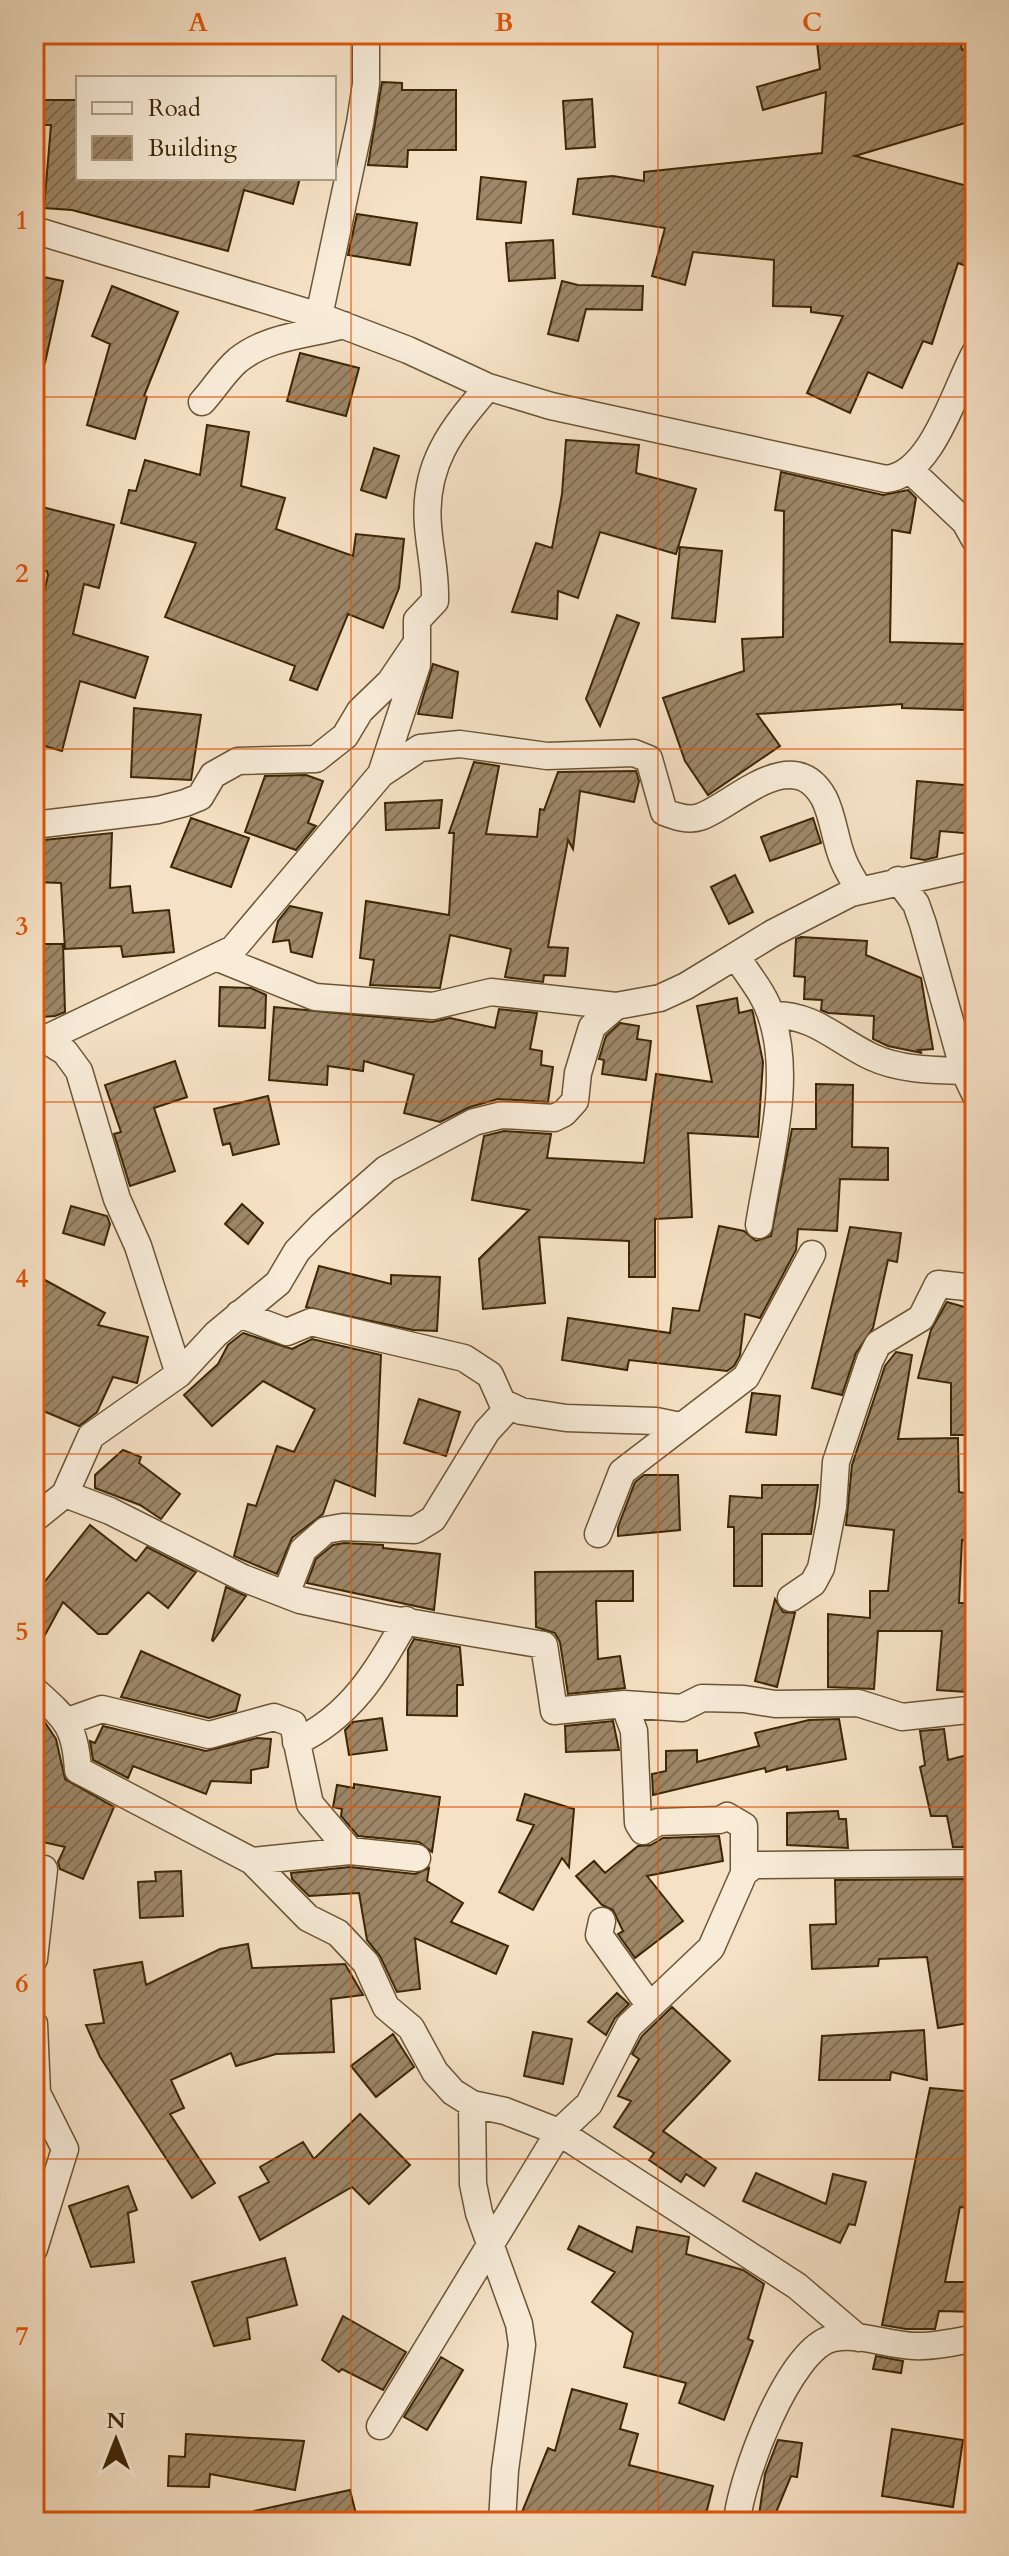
<svg xmlns="http://www.w3.org/2000/svg" width="1009" height="2556" font-family="Cardo,serif">
<style>
.building{fill:url(#building-hatch);stroke:#3d2604;stroke-width:2}
.lines{fill:none;stroke-linecap:round;stroke-linejoin:round}
.minor-casing{stroke:#6b5534;stroke-width:29}
.minor{stroke:#f8ecd9;stroke-width:26}
.grid{fill:none;stroke:#df560c;stroke-width:2;stroke-opacity:0.55}
.neatline{fill:none;stroke:#df560c;stroke-width:3}
.grid-label{font-size:26px;text-anchor:middle;font-weight:bold;fill:#df560c}
</style>
<defs>
<pattern id="building-hatch" width="6" height="6" patternUnits="userSpaceOnUse" patternTransform="scale(2)"><rect width="6" height="6" fill="#9d8768"/><path d="M-1 1l2-2M0 6l6-6M5 7l2-2" fill="none" stroke="#816e53"/></pattern>
</defs>
<rect width="100%" height="100%" fill="#f5e1c5"/>
<filter id="stains"><feTurbulence type="fractalNoise" baseFrequency=".0025" numOctaves="4"/><feColorMatrix values="0 0 0 0 .2 0 0 0 0 .09 0 0 0 0 .02 0 0 0 .5 -.17"/></filter>
<radialGradient id="worn" r=".72"><stop offset=".6" stop-color="#630" stop-opacity="0"/><stop offset="1" stop-color="#630" stop-opacity=".3"/></radialGradient>
<!-- building -->
<path class="building" d="M816,34H870L871,43L959,34L962,50L975,47V120L855,156L975,188V269L958,263L932,344L923,341L902,388L868,372L850,413L807,393L843,316L811,312V307L773,306L774,260L693,252L685,285L652,276L665,228L573,214L578,179L613,176L644,181V172L822,153L826,92L763,110L757,87L820,69Z
M382,82L402,83V90H456V150H408L407,167L368,165Z
M592,99L595,147L566,149L563,101Z
M34,100H78V178H300L293,204L244,190L228,251L72,210L44,208L51,125H34Z
M481,177L526,182L521,223L477,219Z
M357,214L417,223L410,265L348,255Z
M553,240L555,278L509,281L506,243Z
M34,275L63,281L45,363L34,362Z
M562,281L578,285L643,286L642,310L586,309L578,341L548,334Z
M112,286L178,312L144,396L147,397L135,439L87,425L110,344L92,336Z
M300,353L359,368L346,416L287,401Z
M207,425L249,432L241,486L285,498L276,529L353,556L356,534L404,539L399,588L383,628L348,614L317,690L290,680L295,666L165,617L196,543L121,523L129,490L136,491L145,460L200,475Z
M566,440L639,445L636,473L696,489L676,554L600,532L578,598L558,591L557,619L512,612L536,543L552,548L562,494Z
M374,448L399,456L386,498L361,490Z
M781,472L883,495L908,490L916,498L910,533L892,530L890,642L966,644L964,710L902,708V704L757,714L780,746L708,795L685,761L663,698L744,671L742,639L783,637L784,511L775,510Z
M34,505L114,525L99,588L84,584L73,634L148,657L135,698L80,681L62,751L34,743V700L43,663L38,662L40,655L34,653V637L48,575L47,571L34,568Z
M680,547L722,551L715,622L672,618Z
M617,615L639,623L600,726L586,699Z
M433,664L458,672L452,718L418,714Z
M134,708L201,715L191,780L131,777Z
M474,762L499,766L486,834L537,837L540,809L544,810L558,772L636,771L639,781L634,802L580,791L573,849L568,840L548,947L568,948L565,976L544,975L543,982L505,977L511,949L450,935L440,988L370,985L374,960L360,958L366,901L449,915L454,833H449Z
M306,775L323,781L308,823L316,826L296,850L245,832L265,776Z
M917,781L975,786V834L940,831L937,857L925,860L911,858Z
M442,800L439,828L386,830L385,803Z
M191,818L249,838L231,887L171,867Z
M813,818L821,843L770,861L761,837Z
M112,833L110,888L130,886L133,913L169,910L174,952L123,957L121,946L65,949L61,883L34,882V841Z
M735,875L753,912L729,924L711,887Z
M290,906L322,913L312,957L291,952L289,940L273,942L278,921Z
M801,937L867,941L866,955L921,978L933,1049L918,1050L922,1053L888,1046L873,1039L874,1016L828,1013L821,1010L822,1000L804,999L805,977L794,976L796,939Z
M42,944H63L65,1012L55,1016L42,1017V1007L34,1008V958H42Z
M220,987L251,988L266,995L265,1028L219,1026Z
M737,998L739,1013L752,1010L753,1013L763,1062L758,1137L688,1133L692,1217L655,1219V1277H629V1241L539,1237L545,1303L483,1309L479,1259L529,1210L472,1200L484,1136L504,1131L551,1134L547,1158L644,1163L656,1074L712,1082L697,1006Z
M274,1007L432,1022L450,1018L495,1028L499,1009L537,1013L530,1049L542,1051L541,1065L553,1067L548,1102L498,1099L470,1107L440,1122L404,1113L414,1075L364,1061L363,1071L328,1066L327,1085L269,1080Z
M620,1023L639,1026L637,1039L651,1041L646,1080L602,1074L604,1060L599,1059L606,1036Z
M175,1061L187,1097L154,1108L175,1171L130,1186L114,1134L121,1132L105,1085Z
M816,1084L853,1085L852,1147L888,1148V1180L840,1179L837,1231L798,1229L796,1250L760,1318L745,1314L740,1355L734,1366L727,1371L629,1360L627,1370L562,1360L568,1318L670,1333L673,1308L699,1311L719,1226L744,1231L756,1241L771,1236L792,1129H816Z
M268,1096L279,1144L233,1155L230,1143L223,1145L214,1109Z
M242,1204L263,1223L248,1244L225,1224Z
M71,1206L107,1216L110,1224L104,1245L63,1233Z
M850,1227L901,1233L897,1262L888,1260L873,1328L856,1353L842,1395L812,1388Z
M319,1266L391,1284V1275L440,1277L437,1331L413,1330L306,1307Z
M34,1274L105,1313L98,1325L148,1337L137,1383L113,1377L97,1412L79,1426L34,1407Z
M947,1302L975,1310V1435H951V1383L918,1378L931,1330Z
M243,1333L292,1349L312,1339L381,1355L375,1496L335,1480L323,1514L292,1538L277,1574L234,1556L248,1504L256,1506L277,1446L294,1452L315,1409L263,1381L212,1426L184,1395L218,1364L228,1345Z
M896,1352L912,1355L898,1439L958,1438L959,1492L974,1495L968,1541L962,1540L959,1603H975L973,1690L967,1692L937,1690L942,1631H878L874,1689L828,1687V1614L870,1618V1591H888L894,1530L846,1525L852,1465L885,1366Z
M752,1393L780,1396L776,1435L746,1432Z
M419,1399L460,1412L446,1456L404,1443Z
M123,1450L141,1457L139,1463L180,1494L161,1519L140,1505L95,1488V1475Z
M644,1475H678L680,1530L618,1536V1527L635,1482Z
M762,1485H818L811,1534H762V1586H734V1527H728L730,1496L762,1498Z
M90,1525L136,1561L147,1547L196,1572L168,1608L148,1592L107,1634H98L63,1602L34,1655V1595Z
M344,1543L383,1545V1548L440,1554L434,1610L307,1583L316,1559L333,1545Z
M633,1571V1601H596L598,1659L620,1656L625,1688L568,1694L560,1642L555,1633L536,1627L535,1572Z
M226,1587L246,1596L213,1641L212,1640Z
M775,1599L783,1612L795,1613L777,1687L755,1681Z
M414,1639L460,1647L463,1685H457V1716L407,1715L408,1650Z
M141,1651L240,1695L236,1711L209,1718L121,1697Z
M34,1717L44,1721L56,1739L65,1779L114,1807L83,1879L60,1869L58,1862L65,1847L34,1840V1801L44,1763L34,1759Z
M382,1718L387,1750L349,1755L345,1730L353,1722Z
M839,1719L846,1759L787,1770V1766L766,1772L765,1768L653,1795L652,1774L666,1771V1751L697,1750V1762L759,1746L755,1733L809,1720Z
M613,1721L619,1750L566,1752L565,1726Z
M103,1726L206,1751L257,1738L271,1739L268,1767L251,1770V1783L211,1781L206,1794L133,1766L128,1778L93,1760L90,1741L95,1743Z
M944,1729L948,1760L975,1753V1847H953L947,1816H931L920,1767L925,1765L920,1731Z
M354,1784L440,1797L432,1852L419,1842L358,1836L341,1816L342,1809L333,1807L337,1785L354,1788Z
M525,1794L574,1809L569,1867L562,1858L533,1910L499,1892L534,1825L517,1820Z
M838,1811L839,1819H846L848,1848L787,1845V1813Z
M719,1836L723,1861L647,1876L683,1921L635,1958L618,1934L623,1931L613,1910L602,1905L576,1876L594,1861L605,1873L638,1846L651,1845L663,1838Z
M350,1867L415,1874L429,1868L427,1881L463,1903L451,1922L508,1946L496,1974L415,1938L420,1989L397,1992L380,1956L367,1940L359,1893L309,1896L292,1879L291,1873Z
M181,1871L183,1916L140,1918L138,1882L156,1881L155,1872Z
M975,1879V1967L967,1968L975,2022L938,2028L927,1957L879,1959L878,1966L812,1969L810,1925L836,1924L835,1880Z
M248,1944L252,1968L345,1964L363,1995L331,1999L334,2052L276,2054L236,2066L231,2053L171,2080L184,2108L170,2114L215,2183L192,2198L100,2057L86,2025L104,2023L94,1970L142,1962L146,1985L220,1949Z
M617,1993L629,2004L615,2018L606,2035L588,2022Z
M672,2007L730,2061L663,2131L716,2168L704,2186L686,2174L681,2182L649,2160L654,2153L614,2127L631,2101L618,2096L639,2059L632,2054L642,2036Z
M924,2030L927,2080L891,2072L890,2080H819L822,2036Z
M533,2032L572,2039L563,2084L524,2076Z
M393,2034L414,2067L376,2097L351,2066Z
M930,2088L975,2092V2209L960,2207L945,2282H975V2312L939,2311L935,2329H906L882,2325Z
M360,2114L410,2165L369,2204L352,2187L260,2240L239,2197L269,2182L260,2167L303,2142L314,2159Z
M756,2173L826,2204L833,2174L866,2182L855,2225L849,2224L840,2243L743,2201Z
M128,2186L137,2210L128,2213L134,2262L91,2267L69,2206Z
M579,2226L632,2252L637,2227L689,2237L686,2254L743,2270L764,2284L748,2339L753,2341L724,2420L679,2403L686,2383L624,2367L633,2333L592,2302L615,2272L568,2249Z
M285,2258L297,2305L247,2318L250,2339L214,2346L192,2282Z
M343,2316L406,2352L383,2390L342,2369L339,2372L322,2360Z
M876,2356L903,2361L901,2373L873,2369Z
M441,2357L463,2370L427,2430L404,2417Z
M572,2389L627,2404L620,2429L638,2434L629,2465L713,2486L704,2522H518L548,2448L555,2451Z
M892,2429L963,2440L953,2507L882,2496Z
M186,2434L304,2441L295,2490L210,2474L209,2487L168,2486L169,2456L185,2457Z
M778,2440L802,2443L797,2477L791,2476L772,2522H758L765,2474Z
M350,2490L358,2522H255L254,2511Z"/>
<g class="lines">
<defs>
<path id="minor" d="M34,230L319,316L408,350L488,387L551,406L886,479C932,475 955,389 975,353
M319,316L360,123L366,84V34
M202,402C214,389 224,372 238,360C268,336 308,335 344,325
M910,470L965,522L975,540
M382,771L417,665V620L435,601C436,574 430,552 428,526C423,465 451,430 488,387
M34,825L158,810L185,803L200,797L213,775L238,761L316,759L345,736L360,711L390,682L415,645
M898,880L916,904L923,924L964,1071L975,1094
M736,956C748,975 764,993 771,1015C793,1079 769,1160 759,1225
M218,958L315,997L433,1006L491,992L616,1006L660,998L686,986L773,933L851,893L975,865
M772,1015C814,1014 836,1040 872,1057C900,1070 933,1070 964,1071
M34,1033L65,1052L79,1071L117,1199L138,1246L179,1374
M47,1038L233,949L381,774L420,748L460,744L547,756L634,753L649,759L664,812C674,816 688,821 700,817C733,806 792,741 824,798C833,816 835,839 842,857C846,869 854,880 859,890
M239,1314L287,1332L311,1322L464,1358L490,1375L502,1402L521,1411L566,1418L656,1421L680,1426
M65,1494L110,1511L243,1578L300,1600L384,1618L544,1645L554,1711L624,1704L682,1708L702,1698L744,1699L775,1704L858,1703L902,1717L968,1710L975,1706
M34,1519L65,1494L91,1436L179,1374L216,1334L278,1283L297,1251L321,1226L386,1169L474,1122L502,1115L554,1118L564,1113L575,1101L578,1073L592,1027L616,1006
M598,1534L622,1472L746,1377L812,1254
M286,1594L303,1550L326,1530L343,1527L415,1530L433,1519L487,1431L510,1406
M791,1598L813,1583L821,1568L833,1507L836,1462L870,1360L878,1344L921,1318L938,1284L975,1288
M34,1690C66,1719 75,1725 78,1770L252,1861L308,1918L338,1933L366,1963L386,2007L411,2028L435,2072L453,2092L472,2104L505,2111L559,2132L797,2286L858,2338
M624,1704L634,1731L638,1823L643,1831L658,1822L720,1820L727,1816L744,1826V1873
M68,1721L102,1709L209,1735L274,1717L293,1724L310,1804L350,1851
M296,1742C350,1717 378,1671 406,1620
M252,1861L350,1851L417,1858
M602,1921L599,1935L650,2006
M34,1959L44,1869
M34,2024L37,2093L65,2149L34,2249
M472,2104L473,2184L479,2213L519,2324L522,2345L505,2470L502,2522
M380,2426L559,2132L589,2104L629,2026L711,1948L744,1873L754,1865L975,1863
M737,2522C740,2481 789,2346 834,2338C860,2333 888,2345 914,2346C934,2347 955,2342 975,2338"/>
</defs>
<!-- minor casing -->
<use href="#minor" class="minor-casing"/>
<!-- minor -->
<use href="#minor" class="minor"/>
</g>
<!-- grid -->
<path class="grid" d="M351,34V2522M658,34V2522M34,397H975M34,749H975M34,1102H975M34,1454H975M34,1807H975M34,2159H975"/>
<!-- margin -->
<rect width="1009" height="2556" fill="none" stroke="#f5e1c5" stroke-width="88"/>
<!-- legend -->
<rect x="76" y="76" width="260" height="104" fill="#f8ecd9" stroke="#ad9d84" stroke-width="2"/>
<rect x="92" y="102" width="40" height="12" fill="#f8ecd9" stroke="#ad9d84" stroke-width="2"/>
<text x="148" y="116" font-size="24" fill="#3d2604">Road</text>
<rect x="92" y="136" width="40" height="24" fill="url(#building-hatch)" stroke="#ad9d84" stroke-width="2"/>
<text x="148" y="156" font-size="24" fill="#3d2604">Building</text>
<!-- north arrow -->
<g transform="translate(116 2440)" stroke="#f8ecd9" stroke-width="6" paint-order="stroke">
<path d="M0-6L14 30L0 20L-14 30Z" fill="#3d2604"/>
<text y="-12" font-size="22" font-weight="bold" text-anchor="middle" fill="#3d2604">N</text>
</g>
<rect x="44" y="44" width="921" height="2468" class="neatline"/>
<g class="grid-label">
<text x="198" y="31">A</text>
<text x="504" y="31">B</text>
<text x="812" y="31">C</text>
<text x="22" y="229">1</text>
<text x="22" y="582">2</text>
<text x="22" y="935">3</text>
<text x="22" y="1287">4</text>
<text x="22" y="1640">5</text>
<text x="22" y="1992">6</text>
<text x="22" y="2345">7</text>
</g>
<rect width="100%" height="100%" filter="url(#stains)"/>
<rect width="100%" height="100%" fill="url(#worn)"/>
</svg>
